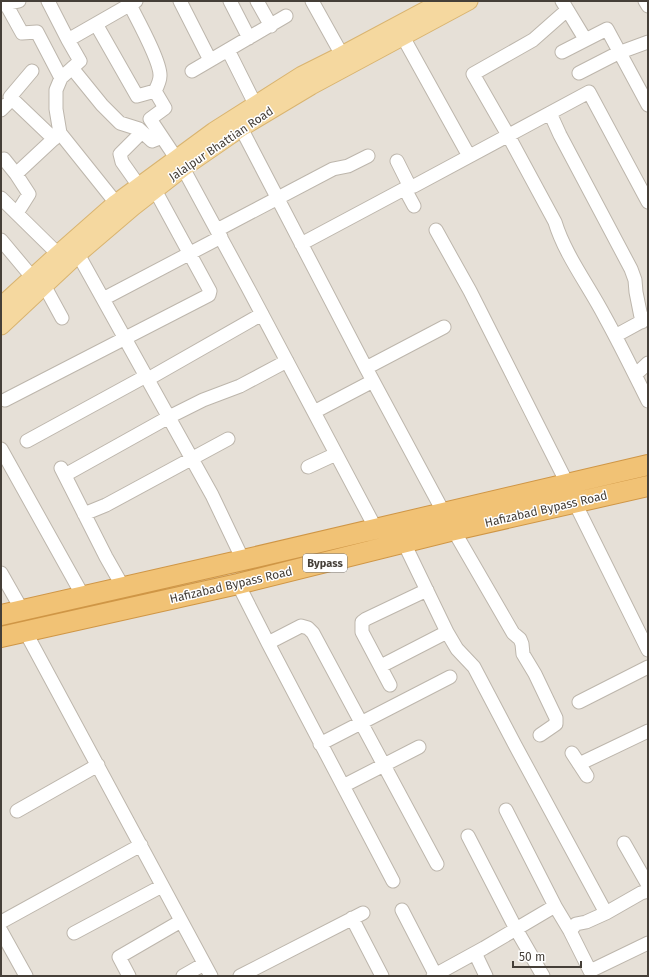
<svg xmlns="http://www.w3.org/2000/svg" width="649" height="977" font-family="'Fira Sans',sans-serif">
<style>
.residential{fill:#e6e0d7}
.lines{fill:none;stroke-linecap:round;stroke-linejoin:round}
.minor-casing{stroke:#bdb6ac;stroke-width:15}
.major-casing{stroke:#d9b470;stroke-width:19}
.highway-casing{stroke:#cf9646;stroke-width:22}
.minor{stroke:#fff;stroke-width:13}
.major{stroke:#f5d89f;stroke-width:17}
.highway{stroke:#f1c275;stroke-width:20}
.labels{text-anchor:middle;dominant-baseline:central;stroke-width:3;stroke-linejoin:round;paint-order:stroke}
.shield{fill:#fff;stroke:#7d7974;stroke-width:1}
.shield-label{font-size:11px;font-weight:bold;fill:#453f38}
.street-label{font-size:12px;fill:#453f38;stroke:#fff}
</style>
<rect width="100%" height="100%" fill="#f3efe8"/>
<!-- residential -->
<path class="residential" d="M1,1H648V976H1Z"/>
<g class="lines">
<defs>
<path id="minor" d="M48,1L68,40L80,61L61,78L56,90V109L60,133L116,203
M180,1L210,60
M230,1L249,38
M257,1L271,26
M312,1L342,55
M562,1L585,39
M645,1L648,6
M6,4L22,33L37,32L61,78
M1,5L19,1
M130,5C137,19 161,62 160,76C160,81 157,87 155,91L165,108L150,119L176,158
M567,10L533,40L473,74L508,135L555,222C565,255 589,286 605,317C620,344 634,373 648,401
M96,24L137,96L155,91
M403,37L469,156
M68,40L136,1
M228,50L255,104
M562,52L607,29L648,105
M72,68L102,105L120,123L139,129L152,141L162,137
M32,71L10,97L54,139
M192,71L286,16
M579,73L618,53L648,42
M1,110L12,99
M550,113L560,135L631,269L635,280L636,292L642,322
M241,128L366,368L444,513
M4,159L16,174L29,194L17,213
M397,161L410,187L407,193L414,206
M183,168L247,286L376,529
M16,174L60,133
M139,186L122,162L120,154L142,132
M1,198L58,254
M217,230L333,169L348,166L368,156
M436,230L470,291L567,483
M1,240L32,277
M301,244L404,189L414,186L589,92L648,202
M78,254L212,495L243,560
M44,285L62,318
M103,299L221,237
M615,336L648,318
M366,368L444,327
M635,375L648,363
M148,379L262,314
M5,400L209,295L210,291L155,190
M314,412L373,381
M27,441L146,376
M1,449L83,596
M308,467L336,454
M61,468L106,557L123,587
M65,475L169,417L203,400L240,386L287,361
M575,503L648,650
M84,514L106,505L228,439
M454,531L513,633L520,639L522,644L523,654L535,674L556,718V724L540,735
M404,543L447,632L457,649L474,667L515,745L606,913
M1,573L22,610
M238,584L268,643L393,881
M25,631L211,976
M268,643L301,626L308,628L313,633L437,864
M381,666L447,632
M390,685L362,632V622L366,619L427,590
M579,702L648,667
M320,744L450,677
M572,753L587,776
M579,764L648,731
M343,786L419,747
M506,810L555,906
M17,811L98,765
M468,836L516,929L543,976
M624,843L648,885
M402,910L436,976
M352,918L382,976
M1,922L141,845
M1,931L26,976
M570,931L590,971L648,943
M74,933L162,886
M475,953L486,976
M129,976L119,957L181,921
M183,976L204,964
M240,976L363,913
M433,976L484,948L555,906L570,931L576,924L586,922L606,913L641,893L648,891"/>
<path id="major" d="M1,306L58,254L116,203L214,131L302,75L342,55L443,1
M1,326L78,254L133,207L183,168L241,128L311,86L469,1"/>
<path id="highway" d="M1,615L243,560L648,465
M1,637L238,584L450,531L648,486"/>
</defs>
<!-- minor casing -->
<use href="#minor" class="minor-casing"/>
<!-- major casing -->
<use href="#major" class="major-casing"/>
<!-- highway casing -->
<use href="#highway" class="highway-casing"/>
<!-- minor -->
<use href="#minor" class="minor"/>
<!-- major -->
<use href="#major" class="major"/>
<!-- highway -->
<use href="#highway" class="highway"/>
</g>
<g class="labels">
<!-- shield labels -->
<rect class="shield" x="303" y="554" width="44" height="18" rx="3"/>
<g class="shield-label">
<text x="325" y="563">Bypass</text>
</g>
<!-- street labels -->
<g class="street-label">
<text transform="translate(221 144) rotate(-34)">Jalalpur Bhattian Road</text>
<text transform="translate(546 509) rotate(-13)">Hafizabad Bypass Road</text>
<text transform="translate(231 585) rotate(-13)">Hafizabad Bypass Road</text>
</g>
</g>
<!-- border -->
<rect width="649" height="977" fill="none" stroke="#453f38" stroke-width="4"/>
<!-- scale -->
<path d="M513 961v6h68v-6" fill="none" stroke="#453f38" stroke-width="2"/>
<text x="519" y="961" font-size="12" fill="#453f38" stroke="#ffffff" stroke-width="3" paint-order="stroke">50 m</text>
</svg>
